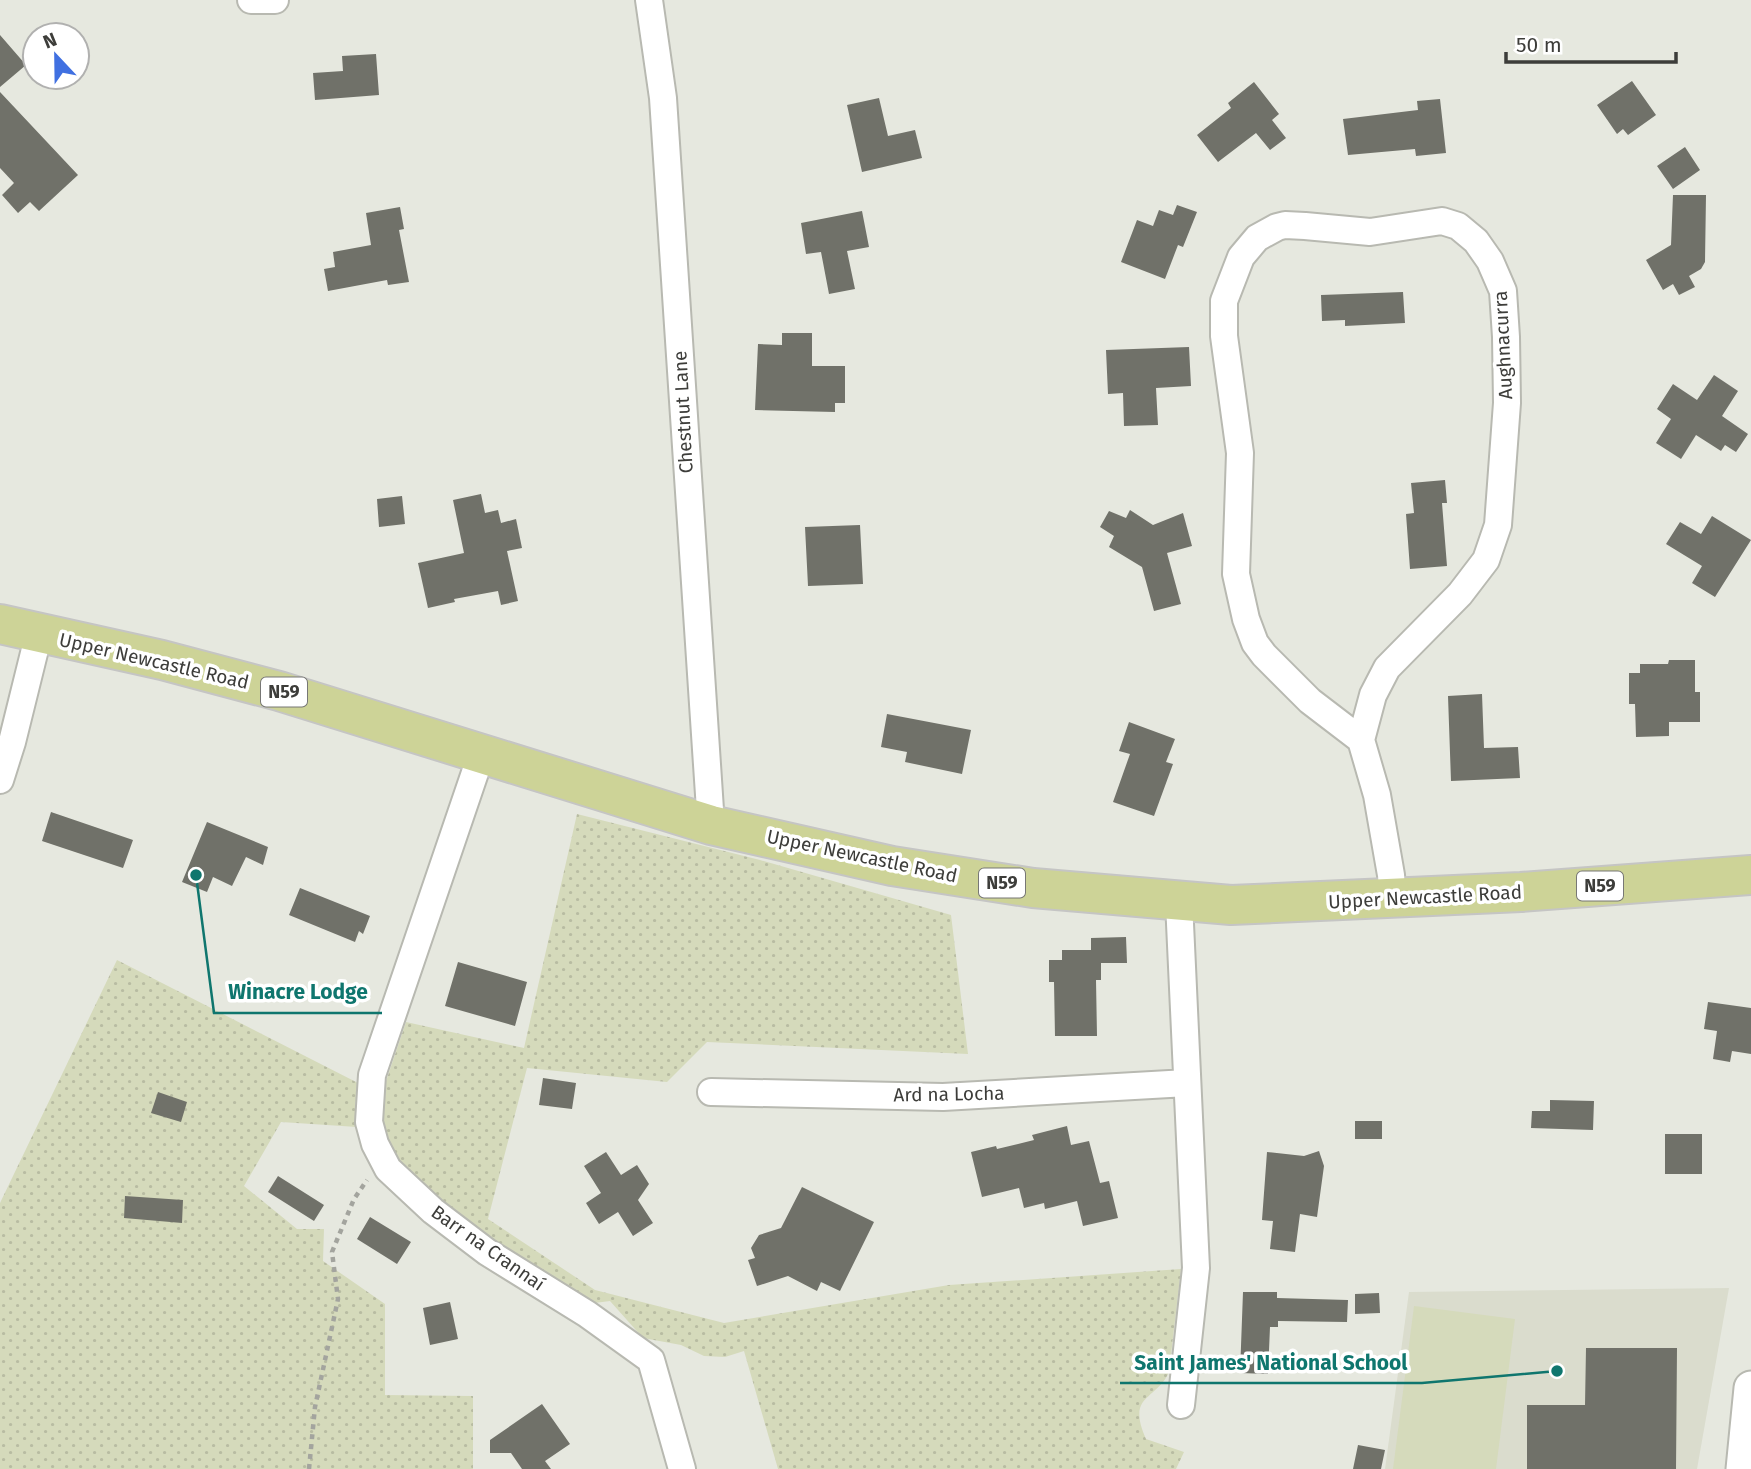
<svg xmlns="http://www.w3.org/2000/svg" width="1751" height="1469" font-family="'Fira Sans',sans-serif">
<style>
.built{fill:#dadccd}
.grass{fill:url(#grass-dots)}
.pitch{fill:#d5dabb}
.building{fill:#707169}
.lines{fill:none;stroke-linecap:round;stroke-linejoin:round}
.minor-casing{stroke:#b8b9b1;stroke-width:30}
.tertiary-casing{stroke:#b8b9b1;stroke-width:37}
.primary-casing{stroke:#c5c5c4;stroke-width:42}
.path{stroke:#a3a49e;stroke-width:4.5;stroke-dasharray:5 5;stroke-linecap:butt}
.minor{stroke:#fff;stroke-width:26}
.tertiary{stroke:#fff;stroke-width:33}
.primary{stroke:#cdd397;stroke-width:38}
.labels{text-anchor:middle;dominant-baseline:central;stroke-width:7;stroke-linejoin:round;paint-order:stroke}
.shield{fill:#fff;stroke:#777775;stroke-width:2}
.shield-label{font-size:18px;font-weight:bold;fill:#3d3d3a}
.street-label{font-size:19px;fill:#3d3d3a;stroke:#fff}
.leader{fill:none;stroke:#0f766e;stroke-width:2.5}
.callout-dot{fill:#0f766e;stroke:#fff;stroke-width:2.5}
.callout-label{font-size:21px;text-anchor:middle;font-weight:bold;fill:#0f766e;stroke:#fff;stroke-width:7;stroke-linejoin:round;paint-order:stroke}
</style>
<defs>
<pattern id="grass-dots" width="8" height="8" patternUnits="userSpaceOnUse" patternTransform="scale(1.75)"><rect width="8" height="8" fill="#d5dabb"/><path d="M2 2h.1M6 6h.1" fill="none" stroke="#b8bca2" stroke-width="1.8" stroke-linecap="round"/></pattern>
</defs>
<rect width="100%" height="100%" fill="#e6e8df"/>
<!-- built -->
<path class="built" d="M1729,1288L1697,1469H1385L1409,1292Z"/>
<!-- grass -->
<path class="grass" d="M577,814L760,860L951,915L968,1054L707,1042L667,1082L527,1068L488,1219L595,1290L724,1323L949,1285L1181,1269L1169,1372C1156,1401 1126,1394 1146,1439L1184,1452L1176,1469H778L744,1351L725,1357L704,1356L681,1345L643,1338L610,1301L587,1304L456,1218L392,1158L379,1119L383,1090L406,1022L524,1048Z
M117,960L360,1084L355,1105L357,1127L281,1122L244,1186L297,1229H324L323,1261L385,1304V1395L473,1396V1469H0V1203Z"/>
<!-- pitch -->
<path class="pitch" d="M1414,1306L1515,1319L1496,1469H1393Z"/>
<!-- building -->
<path class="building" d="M0,35L26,65L0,87Z
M376,54L379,95L315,100L313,73L343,71L342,56Z
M1632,81L1656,115L1628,135L1623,129L1617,134L1597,105Z
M1254,82L1279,114L1272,120L1286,138L1270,150L1256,133L1218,162L1197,135L1231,108L1228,103Z
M0,92L78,175L39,211L30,202L18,213L2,195L14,183L0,168Z
M879,98L888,136L915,130L922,158L862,172L847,105Z
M1440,99L1446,153L1416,156L1415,149L1348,155L1343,119L1418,110L1417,101Z
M1685,147L1700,170L1673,189L1657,166Z
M1673,195H1706L1705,262L1701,269L1689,276L1695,287L1679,295L1673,284L1663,290L1646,260L1671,245Z
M1177,205L1197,212L1183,247L1178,245L1165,279L1121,262L1137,220L1153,226L1159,210L1173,215Z
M400,207L404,229L399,230L409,282L388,285L387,280L328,291L324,269L335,267L333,252L371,245L366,213Z
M862,211L869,247L847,251L855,289L829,294L821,252L806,254L801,223Z
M1403,292L1405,323L1345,326V320L1322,321L1321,295Z
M782,333H812V366H845V403H835V412L755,410L758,344L782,345Z
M1189,347L1191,386L1156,388L1158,425L1124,426L1123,393L1108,394L1106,350Z
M1714,375L1738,391L1722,416L1748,434L1736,452L1725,445L1721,451L1696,435L1681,459L1656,443L1671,419L1657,409L1673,384L1697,400Z
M1445,480L1447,503H1442L1447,566L1410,569L1406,514L1414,513L1411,483Z
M481,494L485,513L498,510L501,523L516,519L522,548L507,551L518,601L501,605L498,591L454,599L455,602L428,608L418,563L464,553L453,500Z
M402,496L405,524L379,527L377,499Z
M1130,510L1153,525L1183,513L1192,546L1167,553L1181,604L1154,611L1142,567L1109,547L1114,536L1100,527L1109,511L1126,518Z
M1712,516L1751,540L1715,597L1692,583L1702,566L1666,544L1680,522L1701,534Z
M860,525L863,584L808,586L805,527Z
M1669,660H1695V692H1700V722H1669V736L1636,737L1635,704H1629V673H1640V664H1668Z
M1482,694L1484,748L1518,747L1520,778L1451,781L1448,696Z
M887,714L971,730L962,774L905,762L907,752L881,747Z
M1129,722L1175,739L1166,762L1173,764L1154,816L1113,802L1130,754L1119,751Z
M51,812L133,840L123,868L42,841Z
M207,822L268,847L263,865L246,857L232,886L213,877L207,892L182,882Z
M300,888L370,916L363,934L359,931L355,942L289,915Z
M1126,937L1127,963H1101V980H1096L1097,1036H1055L1054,982H1049V960H1062V950H1091V938Z
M458,962L527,982L515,1026L445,1006Z
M1708,1002L1751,1008V1054L1732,1051L1730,1062L1713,1059L1717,1031L1704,1029Z
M543,1078L576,1083L572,1109L539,1105Z
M158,1092L187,1102L181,1122L151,1113Z
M1550,1100L1594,1101L1593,1130L1531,1128L1532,1111H1550Z
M1355,1121H1382V1139H1355Z
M1067,1126L1071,1145L1089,1141L1100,1183L1109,1181L1118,1218L1083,1226L1077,1201L1045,1209L1044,1203L1024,1208L1019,1188L982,1197L971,1152L996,1146L997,1149L1034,1140L1032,1135Z
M1665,1134H1702V1174H1665Z
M1319,1151L1324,1166L1317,1217L1300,1214L1295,1252L1270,1249L1273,1221L1262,1220L1267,1152L1304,1156Z
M606,1152L621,1175L637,1165L649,1184L638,1200L653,1223L633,1236L618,1212L599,1224L586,1203L601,1193L584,1166Z
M278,1176L324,1205L314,1221L268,1192Z
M802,1187L874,1222L840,1291L821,1282L817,1291L788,1276L757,1286L748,1260L755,1258L751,1248L759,1235L781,1228Z
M125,1196L183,1200L182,1223L124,1218Z
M370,1217L411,1242L397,1264L357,1239Z
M1243,1292H1277V1298L1348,1300L1347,1322L1278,1321V1327H1270L1268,1374L1240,1373Z
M1379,1293L1380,1313L1355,1314V1294Z
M450,1302L458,1339L430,1345L423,1308Z
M1586,1348H1677L1676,1469H1527V1405H1585Z
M542,1404L570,1444L545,1461L551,1469H522L511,1453H490V1440Z
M1358,1445L1385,1450L1381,1469H1353Z"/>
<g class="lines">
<defs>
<path id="minor" d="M251,0H275
M649,0L663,98L711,825
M1361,740L1373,695L1387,668L1460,594L1486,560L1498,525L1507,403L1506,337L1503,291L1490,261L1476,241L1458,226L1442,221L1370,232L1305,226L1285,225L1277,227L1257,238L1241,257L1224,301V336L1240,453L1236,574L1246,619L1255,643L1264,655L1310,701L1361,740L1377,795L1391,875L1393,899
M481,755L372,1075L369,1122L375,1144L388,1169L433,1211L487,1252L587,1314L651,1360L682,1469
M0,780L12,742L39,633
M1179,902L1196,1268L1181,1405
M711,1092L943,1097L1187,1083"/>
<path id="tertiary" d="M1743,1469L1751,1388"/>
<path id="primary" d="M0,624L162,660L279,691L711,825L892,866L1033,888L1231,905L1521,892L1751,875"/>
</defs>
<!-- minor casing -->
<use href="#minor" class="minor-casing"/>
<!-- tertiary casing -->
<use href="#tertiary" class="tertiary-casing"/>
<!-- primary casing -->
<use href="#primary" class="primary-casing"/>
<!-- path -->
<path class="path" d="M309,1469L315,1407L338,1299L332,1252L354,1199L367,1180"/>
<!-- minor -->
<use href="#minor" class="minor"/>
<!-- tertiary -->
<use href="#tertiary" class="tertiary"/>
<!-- primary -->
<use href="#primary" class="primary"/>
</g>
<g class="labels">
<!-- shield labels -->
<g class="shield">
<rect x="261" y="677.5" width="46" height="29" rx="5"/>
<rect x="979" y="868.5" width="46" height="29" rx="5"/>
<rect x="1577" y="871.5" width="46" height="29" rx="5"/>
</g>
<g class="shield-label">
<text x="284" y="692">N59</text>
<text x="1002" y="883">N59</text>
<text x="1600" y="886">N59</text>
</g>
<!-- street labels -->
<g class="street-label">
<text transform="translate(1503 345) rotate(-93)">Aughnacurra</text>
<text transform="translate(683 412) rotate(-93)">Chestnut Lane</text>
<text transform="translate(154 661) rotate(13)">Upper Newcastle Road</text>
<text transform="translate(862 856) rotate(12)">Upper Newcastle Road</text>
<text transform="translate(1425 897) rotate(-3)">Upper Newcastle Road</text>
<text transform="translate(949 1094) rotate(-1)">Ard na Locha</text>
<text transform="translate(488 1248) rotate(35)">Barr na Crannaí</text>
</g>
</g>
<!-- callouts -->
<path class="leader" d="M196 875L214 1013H382M1557 1371L1422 1383H1120"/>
<g class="callout-dot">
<circle cx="196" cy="875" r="7"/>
<circle cx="1557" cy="1371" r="7"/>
</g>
<g class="callout-label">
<text x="298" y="999">Winacre Lodge</text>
<text x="1271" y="1370">Saint James' National School</text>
</g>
<!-- north arrow -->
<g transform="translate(56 56) rotate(338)"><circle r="33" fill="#ffffff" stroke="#b1b1b0" stroke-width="2"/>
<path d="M0-5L12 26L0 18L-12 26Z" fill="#4070e1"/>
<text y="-10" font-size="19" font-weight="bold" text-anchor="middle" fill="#3d3d3a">N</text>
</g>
<!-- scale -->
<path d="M1506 52v10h170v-10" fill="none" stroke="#3d3d3a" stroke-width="3.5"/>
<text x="1516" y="52" font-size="21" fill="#3d3d3a" stroke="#ffffff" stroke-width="5" paint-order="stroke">50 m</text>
</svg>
